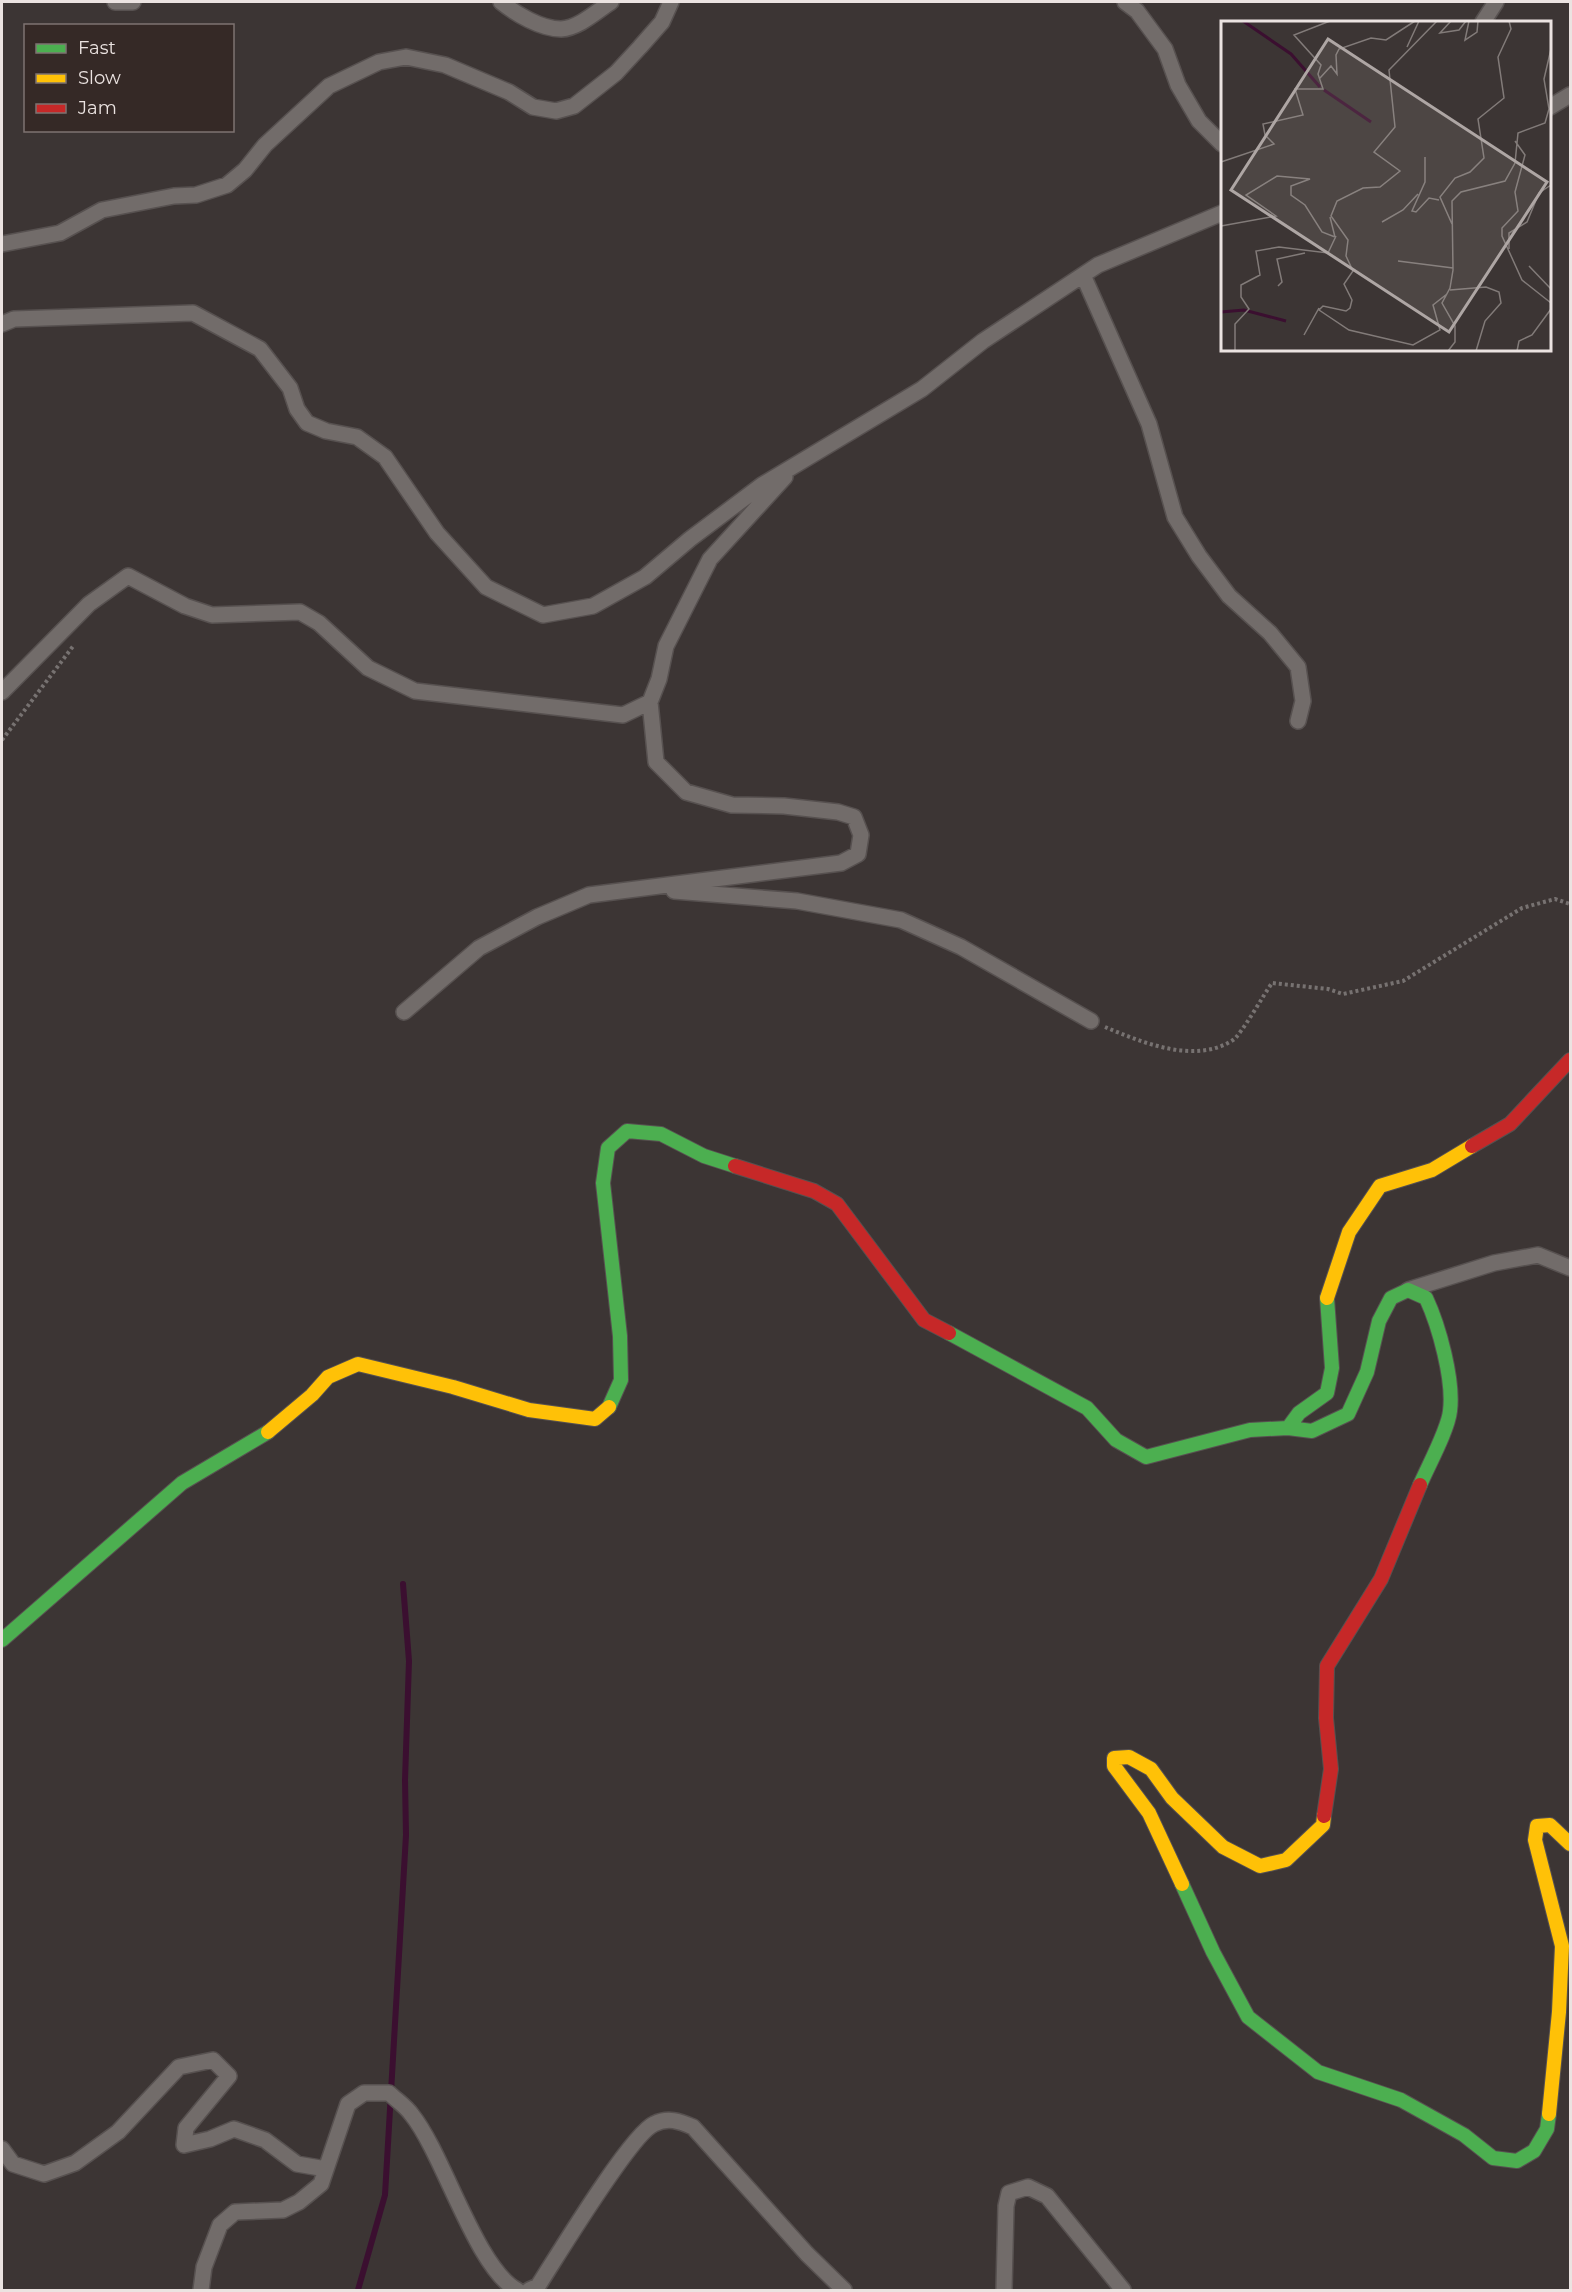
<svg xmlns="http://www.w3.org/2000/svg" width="1572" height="2292" font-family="Montserrat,sans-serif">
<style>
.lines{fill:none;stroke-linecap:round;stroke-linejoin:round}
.stream{stroke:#3b0f30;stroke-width:6}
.street-casing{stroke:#575150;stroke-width:18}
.fast-casing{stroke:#575150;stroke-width:16}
.slow-casing{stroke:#575150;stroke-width:16}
.jam-casing{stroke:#575150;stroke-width:16}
.path{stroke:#777271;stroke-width:4;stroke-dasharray:3 3;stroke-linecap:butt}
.street{stroke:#726c6a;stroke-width:15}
.fast{stroke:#4caf50;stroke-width:14}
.slow{stroke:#ffc107;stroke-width:14}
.jam{stroke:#c62828;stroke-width:14}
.inset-river{fill:none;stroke:#3b0f30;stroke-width:3}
.inset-road{fill:none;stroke:#827b79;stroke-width:1.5}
.view{fill:#aea6a4;fill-opacity:0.15;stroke:#aea6a4;stroke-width:3}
.inset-edge{fill:none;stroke:#ebe3e1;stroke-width:3}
</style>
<rect width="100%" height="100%" fill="#3c3534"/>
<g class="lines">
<!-- stream -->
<path class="stream" d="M358,2290L385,2195L406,1835L405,1780L409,1661L403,1584"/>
<defs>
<path id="street" d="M115,2H133
M501,2C516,14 541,29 561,29C579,28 597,11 611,2
M1125,2L1137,11L1165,49L1178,85L1199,121L1222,144
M1483,22L1496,2
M1550,107L1570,95
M2,244L60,233L102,210L174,196L196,195L227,185L245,170L265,145L329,86L379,62L406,57L445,65L509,92L533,107L556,111L574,106L616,73L640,47L662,22L671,2
M1083,275L1149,424L1175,517L1199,556L1229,596L1270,633L1298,667L1303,701L1298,721
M2,324L14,319L193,313L260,349L290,388L297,409L307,423L326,431L357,437L385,457L437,533L486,587L543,615L593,606L645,577L690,539L762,485L922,389L983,341L1098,265L1222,213
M2,692L89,604L128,576L185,606L212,615L300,612L319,623L368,668L415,691L623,715L650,702L659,679L666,646L710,559L785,477
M674,891L797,901L901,920L961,947L1091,1021
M404,1012L479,948L537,917L589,895L841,863L858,854L861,835L854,817L838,812L784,806L732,805L686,792L656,762L650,702
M1408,1290L1494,1263L1538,1255L1570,1268
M2,2149L13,2164L44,2174L75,2163L118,2132L179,2067L213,2060L229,2076L186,2128L184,2145L210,2139L234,2129L265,2140L297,2164L326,2169
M201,2290L204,2267L220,2225L235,2212L283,2210L299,2202L321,2184L348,2104L364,2093H389C396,2100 406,2106 412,2115C444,2155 476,2268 517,2290
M529,2290L538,2286C556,2258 631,2134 654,2124C668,2117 679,2121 693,2127L807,2254L844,2290
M1004,2290L1006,2206L1009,2193L1028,2187L1047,2196L1123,2290"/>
<path id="fast" d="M949,1333L1087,1408L1116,1440L1146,1457L1250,1430L1288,1428L1299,1413L1327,1393L1332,1368L1327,1298
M609,1407L621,1380L620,1336L603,1183L608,1148L627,1131L661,1134L704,1156L735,1166
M1288,1428L1312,1431L1348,1414L1367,1372L1379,1321L1391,1298L1408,1290L1426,1298C1439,1326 1454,1380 1450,1411C1448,1430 1428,1466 1420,1485
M2,1640L182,1483L268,1432
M1182,1884L1213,1952L1248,2017L1318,2072L1401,2100L1464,2135L1493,2158L1517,2161L1534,2151L1547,2129L1549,2114"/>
<path id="slow" d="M1327,1298L1349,1232L1380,1186L1432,1170L1472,1146
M268,1432L312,1395L328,1377L358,1364L453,1387L529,1410L595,1419L609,1407
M1182,1884L1149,1813L1114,1766V1758L1129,1757L1151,1769L1172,1798L1223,1847L1260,1866L1286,1860L1323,1825L1324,1816
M1549,2114L1559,2012L1562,1946L1535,1840L1537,1826L1550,1825L1570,1844"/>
<path id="jam" d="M1472,1146L1510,1124L1570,1060
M735,1166L814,1191L837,1204L924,1320L949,1333
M1324,1816L1331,1769L1326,1718L1327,1666L1381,1579L1420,1485"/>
</defs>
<!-- street casing -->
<use href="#street" class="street-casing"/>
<!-- fast casing -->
<use href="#fast" class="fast-casing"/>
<!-- slow casing -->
<use href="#slow" class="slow-casing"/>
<!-- jam casing -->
<use href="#jam" class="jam-casing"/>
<!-- path -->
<path class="path" d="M2,740L74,645
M1105,1027C1141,1042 1195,1065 1233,1040C1241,1035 1264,994 1272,983L1328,989L1343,994L1403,981L1522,908L1555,899L1570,904"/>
<!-- street -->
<use href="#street" class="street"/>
<!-- fast -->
<use href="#fast" class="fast"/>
<!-- slow -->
<use href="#slow" class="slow"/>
<!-- jam -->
<use href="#jam" class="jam"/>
</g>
<!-- overview -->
<g transform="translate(1221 21)">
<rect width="330" height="330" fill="#3c3534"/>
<path class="inset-river" d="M22,0L70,33L99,66M103,69L150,101M0,291L23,289L65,300"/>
<path class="inset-road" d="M216,0L168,49L174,106L153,131L179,150L159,166L142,167L116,180L110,195L127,219L125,235L132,250L123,263L131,279L129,287L125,290L102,285L98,289L128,309L192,324L219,309L212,284L226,273M230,0L219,12L238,9L245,0M248,0L244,19L256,11L257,0M186,26L198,0M99,57L110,45L116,53L115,34L118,28L150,17L165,19L194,0M294,120L304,134L294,171L297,190L281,207V215L301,259L330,282M204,136V161L191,190L195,191L208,177L218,179M0,141L53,123L44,114L42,103L82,94L74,68H102L97,53L100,44L73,14L109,0M161,201L182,189L197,173M231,203L219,176L234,157L249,151L263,137L257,98L283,77L277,36L290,8L288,0M0,205L55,195L25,174L56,155L89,158L70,165V174L84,184L101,211L114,216L109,196M288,228V212L306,201L318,172L330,164M177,240L232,247M308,245L330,268M57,265L61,261L56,238L84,232M229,269L265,266L278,271L280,282L264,300L255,330M83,314L98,287M14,330V303L28,288L20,276V264L39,254L35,230L58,226L107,232L115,215M227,330L234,321V305L221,282L229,267L232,249L231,180L240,171L284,160L294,142L297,112L324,102L328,88L323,58L330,28M296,330L298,320L311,314L330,288"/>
<path class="view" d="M107,18L326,161L228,311L10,169Z"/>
<rect width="330" height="330" class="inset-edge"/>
</g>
<!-- border -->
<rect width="1572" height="2292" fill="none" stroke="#ebe3e1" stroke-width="6"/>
<!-- legend -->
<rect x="24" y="24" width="210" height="108" fill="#352926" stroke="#7e7371" stroke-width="1.5"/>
<rect x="36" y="44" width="30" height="9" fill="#4caf50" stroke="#7e7371" stroke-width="1.5"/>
<text x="78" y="54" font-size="18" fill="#ebe3e1">Fast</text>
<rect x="36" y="74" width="30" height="9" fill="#ffc107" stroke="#7e7371" stroke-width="1.5"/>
<text x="78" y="84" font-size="18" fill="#ebe3e1">Slow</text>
<rect x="36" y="104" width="30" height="9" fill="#c62828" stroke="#7e7371" stroke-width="1.5"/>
<text x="78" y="114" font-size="18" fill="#ebe3e1">Jam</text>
</svg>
